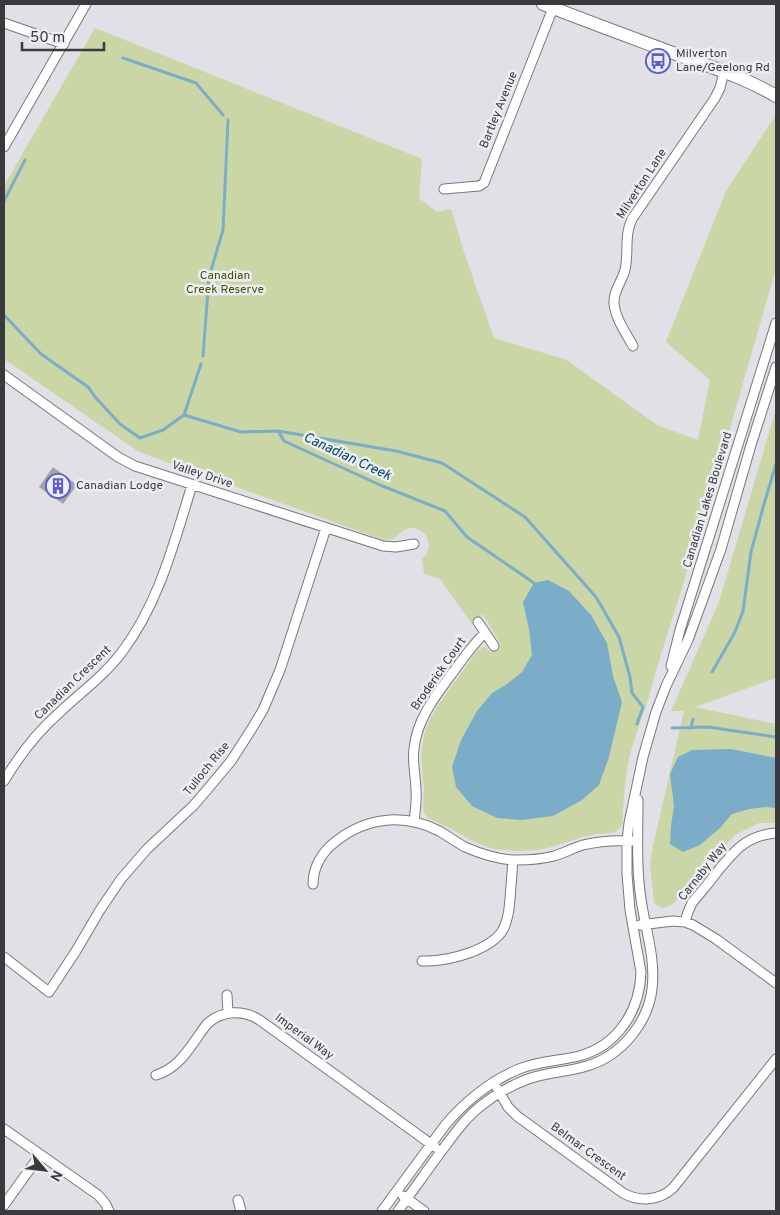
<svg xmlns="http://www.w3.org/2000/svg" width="780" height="1215" font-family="Overpass,sans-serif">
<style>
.green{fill:#cbd6a7}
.water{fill:#7badc8}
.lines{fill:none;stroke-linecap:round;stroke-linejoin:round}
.stream{stroke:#7badc8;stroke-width:3}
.building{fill:#a2a2a7}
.street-casing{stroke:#78787c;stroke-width:11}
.secondary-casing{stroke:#78787c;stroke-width:14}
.street{stroke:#fff;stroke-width:9}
.secondary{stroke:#fff;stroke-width:12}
.labels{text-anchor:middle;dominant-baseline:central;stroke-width:5;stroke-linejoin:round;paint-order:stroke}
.poi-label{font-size:12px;fill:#3a3a3c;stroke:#edeef3;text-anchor:start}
.street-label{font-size:12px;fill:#3a3a3c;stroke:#edeef3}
.park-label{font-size:12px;fill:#465201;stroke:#edeef3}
.water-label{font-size:14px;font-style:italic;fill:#044965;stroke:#edeef3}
</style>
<rect width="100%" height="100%" fill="#e0e0e6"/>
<!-- green -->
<path class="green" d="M95,28L422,159L419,198L437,212L451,209L465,255L494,338L567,360L657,425L698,440L710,380L666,342L726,191L775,116L776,117V267L775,272L710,498L654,677C648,705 636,731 629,759C625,781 623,804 622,826L613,833L596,834L583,837L552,847L537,850L517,851L494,849L476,843L449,828L428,818L424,813L423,809L424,790L421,755L424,735L430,718L439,704L477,651L483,647L486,648L491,652L501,645L483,614L472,624L440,579L424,574L422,559C426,555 429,551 429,545C428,533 417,525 406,529C401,531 398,536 393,539C389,540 385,540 381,539L139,452L4,359V186Z
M776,409V678L695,707L776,724V823H759L735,835L703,869L673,904L664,908L660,907L654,903L650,865L653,846L684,711H671L719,602Z"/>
<!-- water -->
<path class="water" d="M548,580L569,591L591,615L607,643L613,676L622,702L609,757L599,785L582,800L553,816L522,820L497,818L472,806L456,787L452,767L461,740L477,711L492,693L507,684L522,672L532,655L529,629L523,602L534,583Z
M731,749L776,758V808L765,807L749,809L732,814L720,828L700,845L683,852L670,844L671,826L674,806L670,774L678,757L692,750Z"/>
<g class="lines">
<!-- stream -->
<path class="stream" d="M123,58L196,83L223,115
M4,201L25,160
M4,315L41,354L88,387L96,398L120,424L140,438L163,430L184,415L241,432L278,431L284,441L380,485L445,511L467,537L534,583L535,586
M203,356L209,277L223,230L228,120
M184,415L201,364
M278,431L396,451L442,463L525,517L596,597L619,637L630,677L632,693L643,707L637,724
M712,672L735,632L743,611L751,552L764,504L776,464
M672,728L708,727L776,737
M691,728L693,719"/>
</g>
<!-- building -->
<path class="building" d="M53,467L77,485L63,504L39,487Z"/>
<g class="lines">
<defs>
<path id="street" d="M4,23L64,44
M4,147L86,4
M444,189L479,186L484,183L553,8
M633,346C626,333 615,318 614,303C613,292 622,281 625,270C629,253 624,235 632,219L715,98L720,88L724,72
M4,375L118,457L135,466L383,546L396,547L414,544
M478,622L494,646
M671,666L680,630L776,323
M4,781C19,756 37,732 59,713C80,693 104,676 122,652C159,603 174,543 192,485
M414,822C415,811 417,801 416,791C416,777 412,763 414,749C417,717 438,693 456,668C465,656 474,643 485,633
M313,884C313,867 322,852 335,842C366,817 404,813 439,831C448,836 456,842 465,847C481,854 499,860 517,860C529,860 543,859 554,856C564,853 573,848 583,845C599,841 616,840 632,841
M685,922L688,912L692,903C700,893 709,883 717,872C734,851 747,835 776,833
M640,925L673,921L685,922L693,925L716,939L776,983
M4,957L49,992L76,951L100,910L121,879L147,849L193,806L206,791L231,761L251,730L263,710L280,670L326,528
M422,961C440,962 455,958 472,952C501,940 508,930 510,899C511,886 512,873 513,860
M227,995L228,1013
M156,1075C181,1068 192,1043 207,1024C222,1010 244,1009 261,1021L435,1147
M497,1088L508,1107L517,1116L623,1193C639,1202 659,1201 673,1188L776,1059
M4,1129L98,1195L105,1203L109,1211
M403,1196L424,1211
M238,1200L241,1211
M4,1205L40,1155
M382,1211L446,1124C467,1100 490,1081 519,1069C539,1061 559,1061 579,1056C617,1046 640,1011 641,972L630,910L627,874V841L629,823L643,757L656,712L666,686L688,640L721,549L751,445L776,367
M398,1211C412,1192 426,1172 440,1153C453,1136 465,1118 482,1105C496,1094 512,1085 528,1079C547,1072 568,1072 587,1066C621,1056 648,1023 652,989C656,959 645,928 641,899C636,866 638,833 638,800"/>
<path id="secondary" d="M543,4C586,21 630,37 673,53C708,66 744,77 776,96"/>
</defs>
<!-- street casing -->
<use href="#street" class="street-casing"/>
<!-- secondary casing -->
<use href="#secondary" class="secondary-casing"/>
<!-- street -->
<use href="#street" class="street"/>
<!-- secondary -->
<use href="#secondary" class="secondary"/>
</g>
<!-- icons -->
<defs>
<symbol id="bus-ring" viewBox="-11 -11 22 22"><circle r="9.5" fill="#edeef3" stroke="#5c5cd4" stroke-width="1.5"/><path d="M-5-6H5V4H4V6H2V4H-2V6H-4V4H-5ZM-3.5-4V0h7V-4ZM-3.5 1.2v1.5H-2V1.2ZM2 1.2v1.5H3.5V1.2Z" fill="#5c5cd4"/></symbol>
<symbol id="building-ring" viewBox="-11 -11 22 22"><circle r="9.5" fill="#edeef3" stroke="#5c5cd4" stroke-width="1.5"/><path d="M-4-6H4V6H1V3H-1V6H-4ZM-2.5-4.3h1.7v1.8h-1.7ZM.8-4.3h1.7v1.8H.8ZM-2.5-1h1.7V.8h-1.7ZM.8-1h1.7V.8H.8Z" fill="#5c5cd4"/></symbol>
</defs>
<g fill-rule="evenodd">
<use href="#bus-ring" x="644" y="47" width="28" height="28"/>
<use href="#building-ring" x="44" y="472" width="28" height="28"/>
</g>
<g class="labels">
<!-- poi labels -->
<g class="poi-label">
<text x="676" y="54">Milverton<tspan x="676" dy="14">Lane/Geelong Rd</tspan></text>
<text x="76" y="486">Canadian Lodge</text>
</g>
<!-- street labels -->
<g class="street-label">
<text transform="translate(499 110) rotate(-68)">Bartley Avenue</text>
<text transform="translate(642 184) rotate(-57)">Milverton Lane</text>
<text transform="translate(202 475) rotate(18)">Valley Drive</text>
<text transform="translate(708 500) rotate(-73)">Canadian Lakes Boulevard</text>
<text transform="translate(439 674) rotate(-55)">Broderick Court</text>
<text transform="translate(73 683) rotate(-44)">Canadian Crescent</text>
<text transform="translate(207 769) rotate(-51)">Tulloch Rise</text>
<text transform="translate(703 872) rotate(-52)">Carnaby Way</text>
<text transform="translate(304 1037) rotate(36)">Imperial Way</text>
<text transform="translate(588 1152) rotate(36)">Belmar Crescent</text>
</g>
<!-- park labels -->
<g class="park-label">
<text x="225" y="276">Canadian<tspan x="225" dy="14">Creek Reserve</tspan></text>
</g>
<!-- water labels -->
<g class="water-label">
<text transform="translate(347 457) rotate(25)">Canadian Creek</text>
</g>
</g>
<!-- border -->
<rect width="780" height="1215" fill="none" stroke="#3a3a3c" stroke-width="10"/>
<!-- north arrow -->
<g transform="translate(45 1170) rotate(118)" stroke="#edeef3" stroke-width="4" paint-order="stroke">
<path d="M0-4L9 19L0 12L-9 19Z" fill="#3a3a3c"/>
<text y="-8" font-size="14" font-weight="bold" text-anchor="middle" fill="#3a3a3c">N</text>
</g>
<!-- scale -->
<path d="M22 42v8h82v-8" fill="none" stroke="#3a3a3c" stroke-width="2.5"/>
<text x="30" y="42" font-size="15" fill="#3a3a3c" stroke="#edeef3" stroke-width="4" paint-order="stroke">50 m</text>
</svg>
